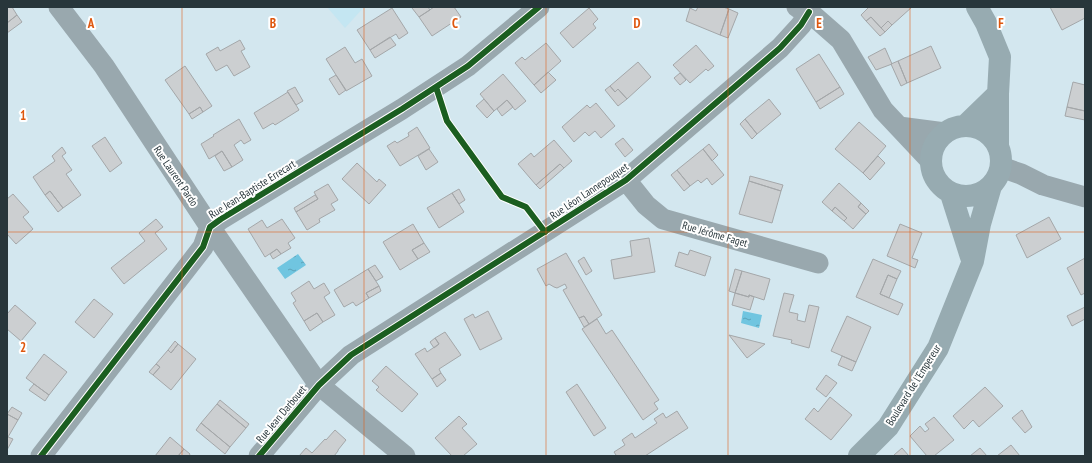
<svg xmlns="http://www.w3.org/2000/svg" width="1092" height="463" font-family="'PT Sans Narrow',sans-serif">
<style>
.built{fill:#c4e6f2}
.water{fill:url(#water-ripples)}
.building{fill:#cccfd1;stroke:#a4a7a9}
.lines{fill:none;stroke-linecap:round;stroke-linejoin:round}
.minor{stroke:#99a8ae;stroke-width:21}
.major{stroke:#97abb1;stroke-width:22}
.cycleway-casing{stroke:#fff;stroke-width:8}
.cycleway{stroke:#1b5e20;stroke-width:6}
.grid{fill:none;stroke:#de570e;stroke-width:1;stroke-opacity:0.55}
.labels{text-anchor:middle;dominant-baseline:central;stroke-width:4;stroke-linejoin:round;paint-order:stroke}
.street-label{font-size:11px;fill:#28363b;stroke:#fff}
.grid-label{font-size:13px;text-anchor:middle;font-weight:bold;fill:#de570e;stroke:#fff;stroke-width:4;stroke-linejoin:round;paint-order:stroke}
</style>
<defs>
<pattern id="water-ripples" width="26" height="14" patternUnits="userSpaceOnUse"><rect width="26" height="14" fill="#70c5e0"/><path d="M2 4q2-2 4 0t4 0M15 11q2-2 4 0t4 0" fill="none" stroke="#5ca1b7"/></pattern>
</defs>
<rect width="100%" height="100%" fill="#d3e7ef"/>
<!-- built -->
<path class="built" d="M327,7H364L345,28Z"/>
<!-- water -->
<path class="water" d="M298,254L306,265L285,279L277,268Z
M743,311L762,315L759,328L741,323Z"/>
<!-- building -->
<path class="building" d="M7,7H12L17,15L7,23Z
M413,7H428L430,10L419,17L412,8Z
M434,7H454L461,17L432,36L419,17Z
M698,7H723L729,9L720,35L686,21L690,8L696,11Z
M869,7H912L892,25L888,21L881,28L871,17L866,21L861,15Z
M1050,7H1085V18L1062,30Z
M392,8L408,33L399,39L396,34L370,50L357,30Z
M589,8L598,19L593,24L596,28L573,48L560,33Z
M729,9L738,13L728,38L720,35Z
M17,15L22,22L7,33V23Z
M871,17L885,32L880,36L866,21Z
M888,21L892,25L885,32L881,28Z
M390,37L396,45L375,58L370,50Z
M240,40L245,49L241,51L250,67L234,76L227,65L216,71L206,54L218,47L220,51Z
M546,43L561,61L534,85L515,63L522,57L525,60Z
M696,45L714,66L708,71L706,69L690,83L673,65Z
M931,46L941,68L907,83L898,61Z
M345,47L355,63L362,59L372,76L346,91L326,59Z
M885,48L892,64L876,70L868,57Z
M819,54L840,87L816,102L796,69Z
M898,61L907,83L901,86L891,64Z
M638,62L651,77L627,99L618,89L615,92L610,86Z
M185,66L212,106L203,112L200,107L189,114L165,80Z
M548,72L556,80L541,93L534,85Z
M680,73L686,80L680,85L674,78Z
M503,74L526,101L515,110L507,100L494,111L480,94Z
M336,75L346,90L339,95L329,79Z
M1073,82L1085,85V111L1067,107Z
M610,86L615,92L618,89L627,99L618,106L605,90Z
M295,87L303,101L296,105L287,91Z
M840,87L844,94L820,109L816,102Z
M288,92L299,110L275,125L273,123L263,129L254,113Z
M484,99L494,111L487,118L476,106Z
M769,99L781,114L757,134L745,119Z
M507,100L513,107L502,116L497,109Z
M596,103L615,126L601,138L595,131L589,136L585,132L574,142L562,127L587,105L590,108Z
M200,107L203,112L192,119L189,114Z
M1067,107L1085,111V120L1065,116Z
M239,119L251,140L244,144L241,140L234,145L243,160L232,167L222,151L209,159L201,144L214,136L213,135Z
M745,119L757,134L752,139L740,124Z
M859,122L886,146L863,173L835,149Z
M417,127L430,148L400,166L387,146L395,141L397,143L409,136L408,133Z
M105,137L122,163L110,172L92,146Z
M623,138L633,150L625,157L615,144Z
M554,140L572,161L564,168L560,164L536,185L518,164L531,153L534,157Z
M709,144L718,155L712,161L703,149Z
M62,147L66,153L62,156L72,170L66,174L81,195L63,208L50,191L45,195L33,177L55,161L52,156Z
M429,149L438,162L426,170L418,156Z
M703,149L724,175L712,185L707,178L701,183L698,180L690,186L677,170Z
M222,151L232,167L224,171L215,156Z
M878,156L885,163L870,180L863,173Z
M357,163L377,182L379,179L386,185L369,204L342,179Z
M560,164L564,168L540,189L536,185Z
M677,170L690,186L684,191L671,175Z
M750,176L783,185L781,191L749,181Z
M749,181L781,191L772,223L739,214Z
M839,183L861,203L858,207L866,214L853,229L844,221L847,218L835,207L832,211L822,202Z
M328,184L338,200L331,204L335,210L319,219L320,222L307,230L296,212L318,199L314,192Z
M459,189L465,200L459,204L452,193Z
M50,191L63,208L58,212L45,195Z
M452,193L464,212L439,228L427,208Z
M13,194L29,212L23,217L33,229L16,244L7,234V199Z
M315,195L318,199L296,212L294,208Z
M861,203L869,211L866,214L858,207Z
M835,207L847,218L844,221L832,211Z
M1049,217L1061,239L1027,258L1016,235Z
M156,219L163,227L155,233L167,249L124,284L111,268L145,241L139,233Z
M282,219L295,238L288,243L291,248L281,254L277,249L265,257L248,229L262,220L267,228Z
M413,224L424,243L412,250L418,259L400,270L383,242Z
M900,224L922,233L912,258L918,260L915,268L887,256Z
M649,238L655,272L614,279L611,260L632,256L630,241Z
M424,243L430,252L418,259L412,250Z
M277,249L281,254L273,259L270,254Z
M690,250L711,257L705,276L675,266L679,252L688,255Z
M566,253L602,315L589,324L584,316L579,318L563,290L567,288L565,284L557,288L554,287L549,284L546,286L537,269Z
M584,257L592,271L586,275L578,261Z
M1085,258V293L1081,295L1067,268Z
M873,259L901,271L897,279L888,275L880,294L903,304L898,315L856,297Z
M375,265L383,277L376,281L368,269Z
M368,269L379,286L366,293L369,298L356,306L353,302L344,307L334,290Z
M735,269L742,271L735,293L729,291Z
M742,271L770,279L764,300L749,295V297L735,293Z
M888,275L897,279L889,298L880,294Z
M309,281L314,289L324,283L330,293L324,297L335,315L323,322L317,313L304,321L293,303L296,301L291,293Z
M379,286L381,291L369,298L366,293Z
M735,293L749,297V295L754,297L750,310L732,305Z
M784,293L794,295L789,312L798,314L797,320L805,322L809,305L819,307L809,348L791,343L792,340L773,336Z
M94,299L113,314L94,338L75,322Z
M15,305L36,323L21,341L7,329V314Z
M1085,307V319L1072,326L1067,316Z
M488,311L502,339L480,350L464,319L473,314L475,318Z
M317,313L323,322L310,331L304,321Z
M584,316L589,324L584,327L579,318Z
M847,316L871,327L856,362L831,351Z
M597,319L606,334L612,330L659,400L654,403L658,409L643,420L582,329Z
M445,332L461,355L439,369L441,373L432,379L415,354L425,348L427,352L439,344L435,338Z
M729,335L765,344L747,358Z
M435,338L439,344L434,348L430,342Z
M175,341L178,344L171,353L168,350Z
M178,344L196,359L171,390L153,375L160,367L156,364L168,350L171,353Z
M44,354L67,372L49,395L26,378Z
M842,356L856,362L852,371L838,365Z
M156,364L160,367L153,375L149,372Z
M386,366L418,394L402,412L376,390L379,387L372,381Z
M441,373L446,380L437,387L432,379Z
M826,375L837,383L826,397L816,389Z
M34,384L49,395L45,401L29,390Z
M577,384L606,428L594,436L566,392Z
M985,387L1003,406L979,427L973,420L964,429L953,416Z
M830,397L852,415L831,440L805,419L814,408L818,412Z
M220,400L249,424L246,428L217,404Z
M217,404L246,428L230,447L201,423Z
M12,407L22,413L18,420L7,414Z
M1022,410L1032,427L1025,433L1012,418Z
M677,411L688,428L645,456H613L616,455L614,452L625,445L622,440L632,433L635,438L657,423L654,419L663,413L666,418Z
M7,414L18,420L8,437L13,439L7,450Z
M459,416L467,424L462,428L477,444L463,456H452L435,438Z
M934,417L954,440L934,456H927L910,436L920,426L925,432L929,429L925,424Z
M201,423L230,447L225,454L196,430Z
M335,430L346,440L338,450V451L334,456H299L306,448L312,453L325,439L326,440Z
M170,437L184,449L178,456H155Z
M1011,445L1020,456H997Z
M902,448L909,456H895L894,455Z
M980,448L987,456H970Z
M184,449L190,454L189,456H178Z"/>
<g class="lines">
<!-- minor -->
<path class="minor" d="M59,7L104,66L210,227L319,385L405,456
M797,7L809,12L841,40L883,110L930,160
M899,127L945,133
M1001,167L1021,174L1043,185L1085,197
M626,180L646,205L663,219L818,263
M41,456L203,247L210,227L221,219L402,109L468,66L539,7
M259,456L319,385L351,355L626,180L780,48L801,25L809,12"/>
<!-- major -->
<path class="major" d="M977,7L986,23L1000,57L998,94V147
M931 161a35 35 0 1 1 70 0a35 35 0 1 1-70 0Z
M965,126L998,94
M951,194L971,257
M859,456L888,427L938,348L973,261L980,224L991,186"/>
<defs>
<path id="cycleway" d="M436,87L447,121L502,197L526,207L545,232
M41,456L203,247L210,227L221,219L402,109L468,66L539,7
M259,456L319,385L351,355L626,180L780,48L801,25L809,12"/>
</defs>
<!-- cycleway casing -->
<use href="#cycleway" class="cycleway-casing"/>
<!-- cycleway -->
<use href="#cycleway" class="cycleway"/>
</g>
<!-- grid -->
<path class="grid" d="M182,7V456M364,7V456M546,7V456M728,7V456M910,7V456M7,232H1085"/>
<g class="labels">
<!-- street labels -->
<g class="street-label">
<text transform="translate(176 176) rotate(56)">Rue Laurent Pardo</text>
<text transform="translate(252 189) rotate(-32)">Rue Jean-Baptiste Errecart</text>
<text transform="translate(589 191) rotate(-34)">Rue Léon Lannepouquet</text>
<text transform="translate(715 234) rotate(16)">Rue Jérôme Faget</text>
<text transform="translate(913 385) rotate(-58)">Boulevard de l'Empereur</text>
<text transform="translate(281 414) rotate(-50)">Rue Jean Darbouet</text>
</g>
</g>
<g class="grid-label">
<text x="91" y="28">A</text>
<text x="273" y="28">B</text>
<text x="455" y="28">C</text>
<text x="637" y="28">D</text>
<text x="819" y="28">E</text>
<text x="1001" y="28">F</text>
<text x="23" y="120">1</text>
<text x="23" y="352">2</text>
</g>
<!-- border -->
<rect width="1092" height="463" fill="none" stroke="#28363b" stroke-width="16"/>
</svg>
